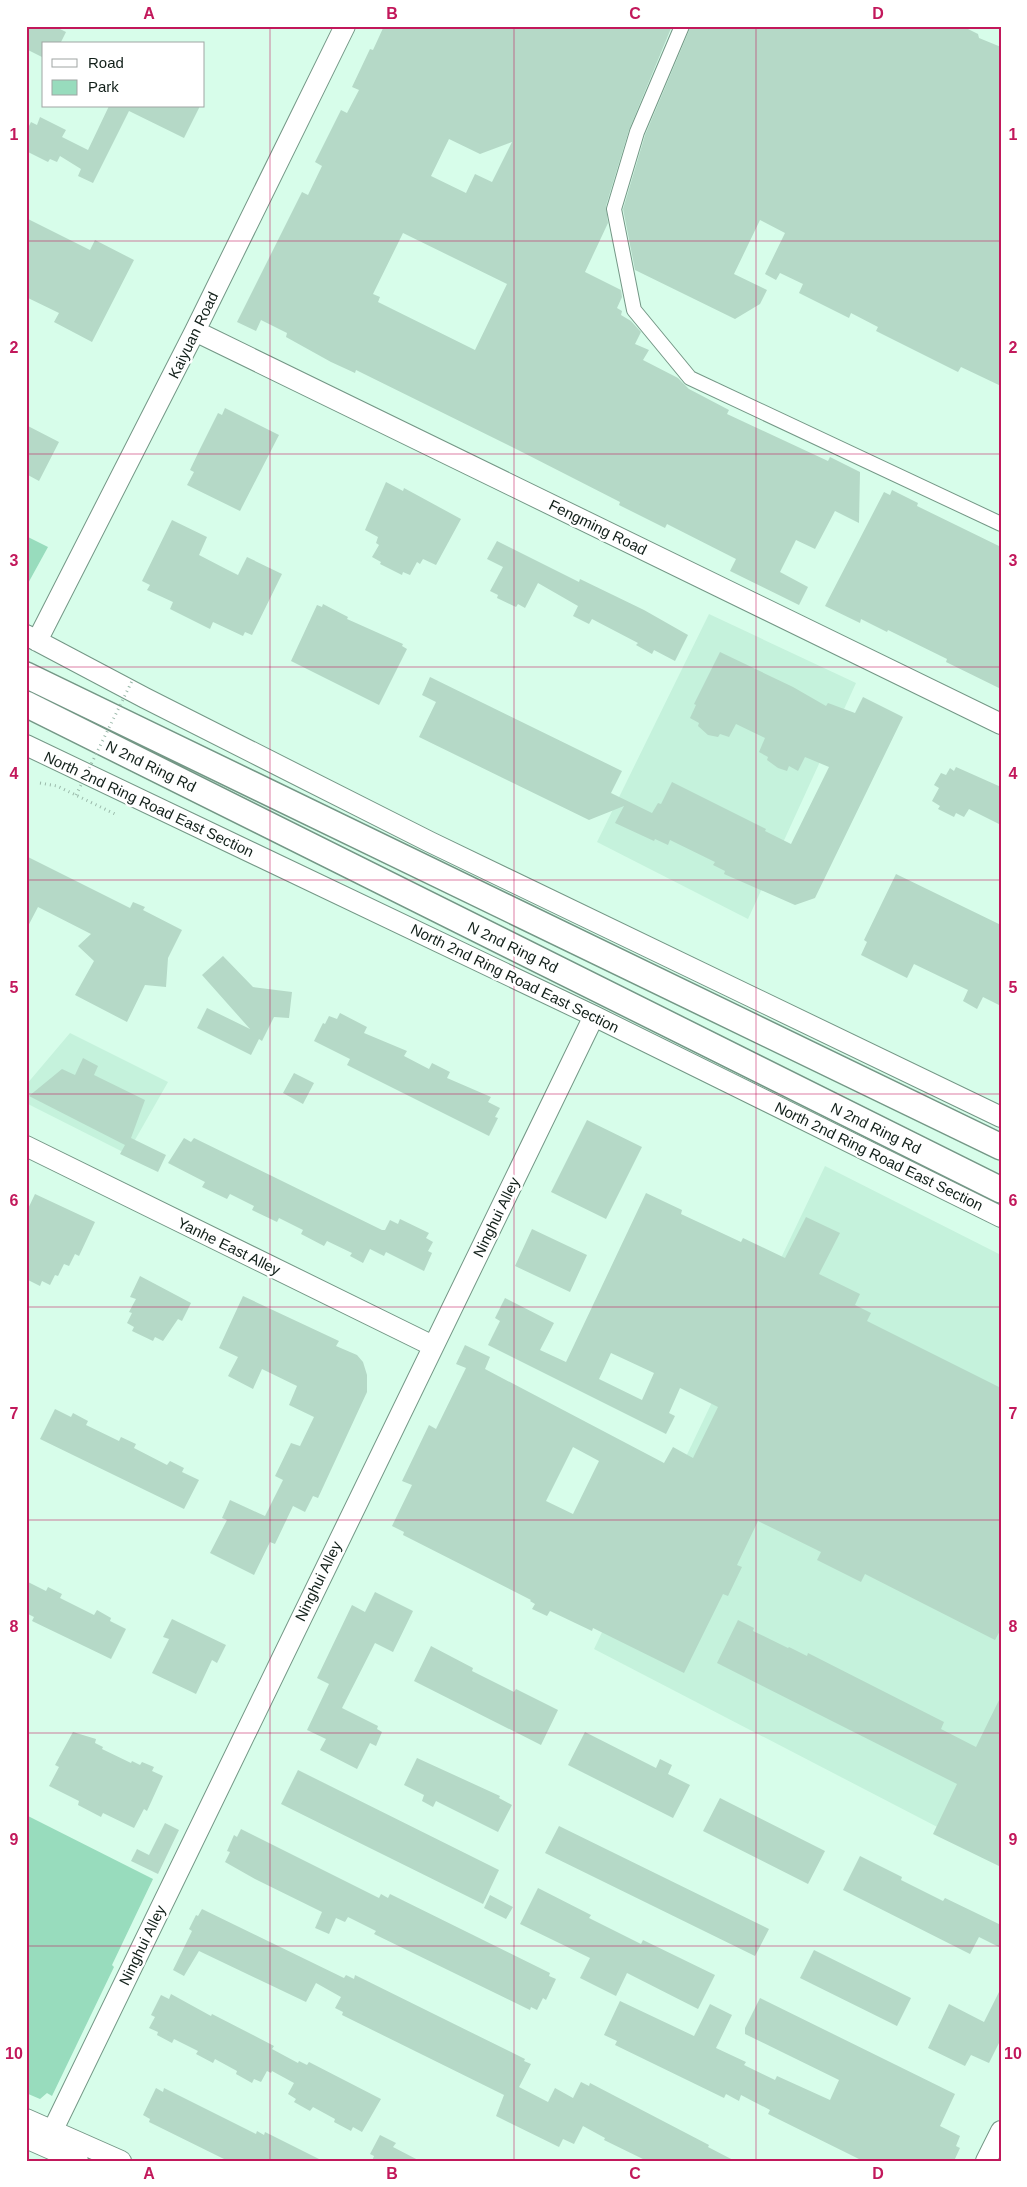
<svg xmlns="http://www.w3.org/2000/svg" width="1027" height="2187" font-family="Helvetica,sans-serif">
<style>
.built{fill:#c5f2dc}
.green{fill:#98dcbd}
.building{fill:#b5d9c7;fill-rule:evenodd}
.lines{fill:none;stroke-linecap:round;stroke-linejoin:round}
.street-casing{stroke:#749786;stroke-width:16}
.secondary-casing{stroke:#749786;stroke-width:22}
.highway-casing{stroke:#749786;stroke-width:28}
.path{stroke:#9ab9aa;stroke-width:3;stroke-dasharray:1 4;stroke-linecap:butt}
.street{stroke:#fff;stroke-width:14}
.secondary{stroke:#fff;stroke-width:20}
.highway{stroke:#fff;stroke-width:25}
.path-bridge{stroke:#9ab9aa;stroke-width:3;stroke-dasharray:1 4;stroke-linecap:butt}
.grid{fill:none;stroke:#c2185b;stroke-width:1;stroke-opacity:0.55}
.labels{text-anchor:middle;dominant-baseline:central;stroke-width:5;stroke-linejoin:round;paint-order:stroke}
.street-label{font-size:15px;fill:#111f19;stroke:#fff}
.neatline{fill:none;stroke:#c2185b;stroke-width:2}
.grid-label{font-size:16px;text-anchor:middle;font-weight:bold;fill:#c2185b}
</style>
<rect width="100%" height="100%" fill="#d7fdea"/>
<!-- built -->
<path class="built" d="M709,614L856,683L748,919L597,842Z
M70,1033L168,1082L127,1154L26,1103V1085Z
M825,1166L1001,1255V1860L594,1649Z"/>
<!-- green -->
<path class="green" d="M26,536L48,547L26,587Z
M26,1815L153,1879L112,1965L114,1967L52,2096L47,2093L40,2099L26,2093Z"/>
<!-- building -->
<path class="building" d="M26,26H54L66,32L60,44H44V58L26,49Z
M384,26H672L629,130L606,206L608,223L585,272L621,290L622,297L617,308L622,311L621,315L631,321L641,332L635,344L649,350L643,360L678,378L689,389L729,410L727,414L828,461L830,457L860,472L859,523L835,511L815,549L796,540L780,572L808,587L799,605L730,571L736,559L667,524L665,528L619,505L620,502L520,451L356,370L355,373L331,362L286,337L287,333L261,320L256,331L237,322L302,192L308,195L322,166L315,162L341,110L347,113L359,90L352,87L370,49L373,50ZM449,139L480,154L512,142L492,182L475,174L466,193L431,176ZM403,233L507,284L475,350L378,302L380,297L373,294Z
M691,26H962L978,34L979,38L1001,47V386L961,367L958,372L876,331L878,327L851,313L849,318L799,293L803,284L780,273L776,280L765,274L785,233L760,220L734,274L767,290L760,304L735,319L635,270L623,209L645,135Z
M109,106H200L184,138L129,111L93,183L78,176L81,169L60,156L57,162L50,159L48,162L26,151V132L31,122L37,125L40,117L66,130L62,137L88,150Z
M26,218L90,250L95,240L134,260L92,342L54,322L59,313L26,297Z
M225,408L279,435L240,511L187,485L194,472L190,470L200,449L218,413L222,415Z
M26,425L59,442L39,481L26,474Z
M386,482L403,491L404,488L461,519L436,565L423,559L420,564L417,562L410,575L403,572L402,575L380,564L381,562L372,557L379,545L376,543L378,537L365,530Z
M892,490L918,503L917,506L1001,547V689L946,662L947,659L888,630L887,632L861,619L860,623L825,606L884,492L890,495Z
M172,520L207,537L199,555L226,569L238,575L247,557L282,574L252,635L245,632L243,636L213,622L210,629L170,609L173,602L147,590L150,585L142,581Z
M497,541L579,582L580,579L644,610L688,635L675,661L654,650L652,654L636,645L638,643L592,619L589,624L573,616L578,606L538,583L525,608L518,604L516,607L497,598L498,595L490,591L503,567L487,559Z
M323,604L348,617L347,619L403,644L402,646L407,649L379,705L291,661L317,605L322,607Z
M720,652L793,687L826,706L828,703L855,713L863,697L903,717L815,898L795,905L724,874L725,871L713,865L715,862L670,840L668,845L655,839L654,841L615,823L624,806L589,820L419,737L436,702L422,695L430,677L622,771L611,793L652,813L658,803L661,804L672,782L766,829L765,831L791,844L829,767L805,757L798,771L789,766L787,771L778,768L767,760L768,757L759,752L765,738L736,724L729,737L720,734L718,737L708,735L698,726L699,723L690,718L696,705L694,704Z
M956,767L1001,787V825L969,809L964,817L956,813L954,817L938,809L940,806L932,801L939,788L934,785L941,773L946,775L950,768L954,771Z
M26,856L130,908L133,902L145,907L143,910L182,930L168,958L166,987L145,985L127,1022L75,995L94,961L78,946L91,934L38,907L26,930Z
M896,874L1001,925V1006L983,997L977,1009L963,1001L968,990L914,964L907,978L861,955L867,942L864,940Z
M223,956L253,987L292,992L289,1018L274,1017L262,1041L259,1039L251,1055L197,1028L207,1008L250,1029L202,975Z
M340,1013L367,1027L364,1033L407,1051L404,1056L429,1069L432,1063L450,1072L447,1078L491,1097L488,1102L500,1108L495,1117L498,1118L489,1136L347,1065L350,1059L314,1041L323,1023L325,1024L329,1016L337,1019Z
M83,1058L98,1066L94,1075L145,1100L131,1138L166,1155L158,1172L120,1154L125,1145L29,1096L62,1069L75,1075Z
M294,1073L314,1083L303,1104L283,1093Z
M587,1120L642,1147L606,1219L551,1192Z
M184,1138L191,1142L194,1138L382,1230H385L390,1220L398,1224L400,1219L429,1233L426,1238L433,1242L428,1251L432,1253L424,1271L386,1252L384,1256L370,1249L363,1263L350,1256L352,1253L327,1241L324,1246L301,1234L303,1230L279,1218L277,1222L252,1210L254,1206L230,1194L227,1199L202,1187L205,1182L168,1163Z
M646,1193L682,1210L681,1214L741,1242L743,1238L785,1258L806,1217L840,1233L819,1274L860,1294L855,1305L871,1313L867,1321L1001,1388V1629L995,1640L865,1574L861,1582L817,1560L821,1552L758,1521L737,1565L742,1567L728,1596L723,1594L684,1673L593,1628L592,1631L550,1611L547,1616L532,1609L535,1604L530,1601L531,1600L403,1535L404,1532L392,1526L412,1485L402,1481L429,1425L436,1429L466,1368L456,1364L465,1345L490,1357L485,1369L664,1463L673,1447L693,1458L718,1407L680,1388L669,1413L675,1416L666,1434L488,1345L500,1321L495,1318L505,1298L554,1323L540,1350L566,1362ZM611,1353L654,1373L642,1400L599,1379ZM573,1447L599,1461L573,1514L546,1501Z
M35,1194L95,1222L79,1256L75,1254L69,1266L64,1264L58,1276L55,1275L50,1285L42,1281L40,1286L26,1279V1213Z
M532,1229L587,1255L570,1292L515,1266Z
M140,1276L191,1303L182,1321L178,1319L163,1341L155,1337L153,1341L132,1331L134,1327L127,1323L132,1313L129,1312L136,1299L130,1297Z
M243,1296L339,1341L336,1346L357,1355L363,1362L367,1375V1392L318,1498L313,1496L305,1512L293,1506L275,1544L270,1542L254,1575L210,1553L227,1520L222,1518L230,1500L265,1516L283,1480L275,1476L291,1443L300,1446L314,1417L289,1405L297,1386L262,1369L253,1389L228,1376L238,1357L219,1348Z
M55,1409L71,1417L73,1413L88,1421L86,1425L119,1441L121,1437L136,1444L134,1448L167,1465L170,1461L184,1468L182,1472L199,1480L184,1509L40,1439Z
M26,1581L46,1591L48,1587L62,1594L60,1598L94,1615L97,1610L111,1618L110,1621L126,1629L111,1659L32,1621L34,1617L26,1613Z
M375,1592L413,1611L393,1652L375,1643L342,1708L378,1726L377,1729L382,1732L376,1746L370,1743L357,1769L320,1750L326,1739L307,1730L329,1684L317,1678L352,1605L365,1612Z
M172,1619L226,1645L217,1663L212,1660L196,1694L152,1673L169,1639L163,1637Z
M738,1620L754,1628L753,1631L788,1648L789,1647L807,1656L808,1653L944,1722L941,1729L976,1747L1001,1696V1867L933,1834L957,1784L717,1663Z
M431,1646L473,1668L472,1671L514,1692L516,1689L558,1710L541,1745L414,1681Z
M73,1732L96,1739L95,1743L103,1747L102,1749L131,1763L132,1761L140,1765L142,1762L154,1767L152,1771L163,1776L147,1811L144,1809L134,1828L103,1813L101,1817L78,1805L79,1801L49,1786L59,1767L55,1765Z
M585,1732L656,1768L660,1759L672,1765L668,1774L690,1785L673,1818L568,1765Z
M417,1758L500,1796L499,1798L512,1805L498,1832L436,1801L433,1807L422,1801L424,1795L404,1785Z
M298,1770L499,1870L483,1904L281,1804Z
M720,1798L825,1851L808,1884L703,1831Z
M165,1823L179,1830L158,1874L131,1861L137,1849L149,1855Z
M559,1826L769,1929L755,1956L545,1853Z
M241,1829L379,1898L381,1894L388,1898L390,1894L550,1973L549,1976L556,1979L546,2000L543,1998L537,2010L531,2007L530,2010L374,1934L376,1931L348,1917L345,1922L336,1918L329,1934L315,1928L322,1912L255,1879L225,1862L230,1852L227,1851L234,1835L237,1837Z
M860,1856L902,1877L901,1880L943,1901L945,1898L1001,1925V1948L979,1937L970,1954L843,1890Z
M538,1888L591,1915L589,1918L641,1944L643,1940L715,1975L698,2009L627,1973L616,1996L580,1978L590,1958L520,1924Z
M490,1895L513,1907L506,1919L484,1908Z
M202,1909L344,1978L346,1975L354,1979L355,1975L525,2059L524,2061L531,2064L519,2087L548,2102L555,2088L573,2098L581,2082L589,2086L590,2083L709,2145L708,2147L735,2161H647L604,2140L605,2138L583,2126L574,2144L563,2139L559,2147L496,2116L504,2095L342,2015L343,2012L335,2008L341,1997L316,1983L306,2002L199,1951L184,1976L173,1970L192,1931L189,1929L196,1915L198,1916Z
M814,1950L911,1998L897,2026L800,1978Z
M1001,1988V2039L989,2063L971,2055L965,2066L928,2048L949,2004L984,2022Z
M171,1994L211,2016L212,2014L251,2034L274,2046L272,2049L298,2063L299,2061L307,2065L309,2062L381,2099L362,2132L353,2127L351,2131L334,2122L335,2119L313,2107L310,2111L294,2102L296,2099L288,2094L294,2083L272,2071L271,2073L267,2071L261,2082L254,2079L252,2083L236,2074L237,2071L215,2059L213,2063L196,2054L198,2051L174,2039L172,2043L157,2035L158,2032L149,2028L155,2017L151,2015L161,1995L169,1999Z
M760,1998L955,2094L940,2126L960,2136L956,2146L960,2148L954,2161H863L768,2114L770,2110L741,2095L739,2101L726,2094L724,2098L615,2045L617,2041L604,2035L620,2001L694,2036L710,2004L732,2015L716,2048L746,2062L744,2065L775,2080L777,2076L830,2100L839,2080L745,2034V2028Z
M156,2088L163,2092L164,2088L256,2134L257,2131L264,2135L265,2132L323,2161H228L149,2122L150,2119L143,2115Z
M380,2135L396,2143L393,2147L420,2161H372L374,2156L370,2154Z"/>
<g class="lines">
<defs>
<path id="street" d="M682,26L637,132L614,209L634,310L690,378L1001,524"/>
<path id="secondary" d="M195,331L1001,724
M26,635L145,698L430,842L1001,1117
M37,641L195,331L345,26
M26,745L594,1016L1001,1217
M26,1146L433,1346
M26,2119L121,2161
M26,2138L78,2161
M45,2146L594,1016
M986,2161L1001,2131"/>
<path id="highway" d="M26,675L1001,1147
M26,704L1001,1190"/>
</defs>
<!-- street casing -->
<use href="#street" class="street-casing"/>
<!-- secondary casing -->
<use href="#secondary" class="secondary-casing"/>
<!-- highway casing -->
<use href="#highway" class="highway-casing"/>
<!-- path -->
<path class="path" d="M40,783L57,786L115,814"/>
<!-- street -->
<use href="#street" class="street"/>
<!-- secondary -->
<use href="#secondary" class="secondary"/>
<!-- highway -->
<use href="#highway" class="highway"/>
<!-- path-bridge -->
<path class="path-bridge" d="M76,795L132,681"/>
</g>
<!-- grid -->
<path class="grid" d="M270,26V2161M514,26V2161M756,26V2161M26,241H1001M26,454H1001M26,667H1001M26,880H1001M26,1094H1001M26,1307H1001M26,1520H1001M26,1733H1001M26,1946H1001"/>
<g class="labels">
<!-- street labels -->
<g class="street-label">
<text transform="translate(193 335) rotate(-64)">Kaiyuan Road</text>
<text transform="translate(598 527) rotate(26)">Fengming Road</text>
<text transform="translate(151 766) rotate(26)">N 2nd Ring Rd</text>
<text transform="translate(149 804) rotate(25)">North 2nd Ring Road East Section</text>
<text transform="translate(513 947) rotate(26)">N 2nd Ring Rd</text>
<text transform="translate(515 978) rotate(26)">North 2nd Ring Road East Section</text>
<text transform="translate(876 1128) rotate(26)">N 2nd Ring Rd</text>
<text transform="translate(879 1156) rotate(26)">North 2nd Ring Road East Section</text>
<text transform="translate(496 1217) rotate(-64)">Ninghui Alley</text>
<text transform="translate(229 1246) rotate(26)">Yanhe East Alley</text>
<text transform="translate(318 1581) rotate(-64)">Ninghui Alley</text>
<text transform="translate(142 1945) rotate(-64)">Ninghui Alley</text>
</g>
</g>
<!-- border -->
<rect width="1027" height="2187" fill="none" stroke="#ffffff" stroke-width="55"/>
<!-- legend -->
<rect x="42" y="42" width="162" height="65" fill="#ffffff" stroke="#a0a5a3"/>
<rect x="52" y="59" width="25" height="8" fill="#ffffff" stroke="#a0a5a3"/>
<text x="88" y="68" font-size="15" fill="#111f19">Road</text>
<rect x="52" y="80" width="25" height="15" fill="#98dcbd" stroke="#a0a5a3"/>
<text x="88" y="92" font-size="15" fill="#111f19">Park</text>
<rect x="28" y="28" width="972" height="2132" class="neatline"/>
<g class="grid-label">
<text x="149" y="19">A</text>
<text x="392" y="19">B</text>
<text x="635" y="19">C</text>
<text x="878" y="19">D</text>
<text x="14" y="140">1</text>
<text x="1013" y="140">1</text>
<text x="14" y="353">2</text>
<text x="1013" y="353">2</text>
<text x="14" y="566">3</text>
<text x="1013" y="566">3</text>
<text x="14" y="779">4</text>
<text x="1013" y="779">4</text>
<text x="14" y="993">5</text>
<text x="1013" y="993">5</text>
<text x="14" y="1206">6</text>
<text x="1013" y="1206">6</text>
<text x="14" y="1419">7</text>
<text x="1013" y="1419">7</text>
<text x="14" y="1632">8</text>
<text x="1013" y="1632">8</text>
<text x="14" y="1845">9</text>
<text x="1013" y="1845">9</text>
<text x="14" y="2059">10</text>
<text x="1013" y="2059">10</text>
<text x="149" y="2179">A</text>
<text x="392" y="2179">B</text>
<text x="635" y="2179">C</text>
<text x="878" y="2179">D</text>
</g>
</svg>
